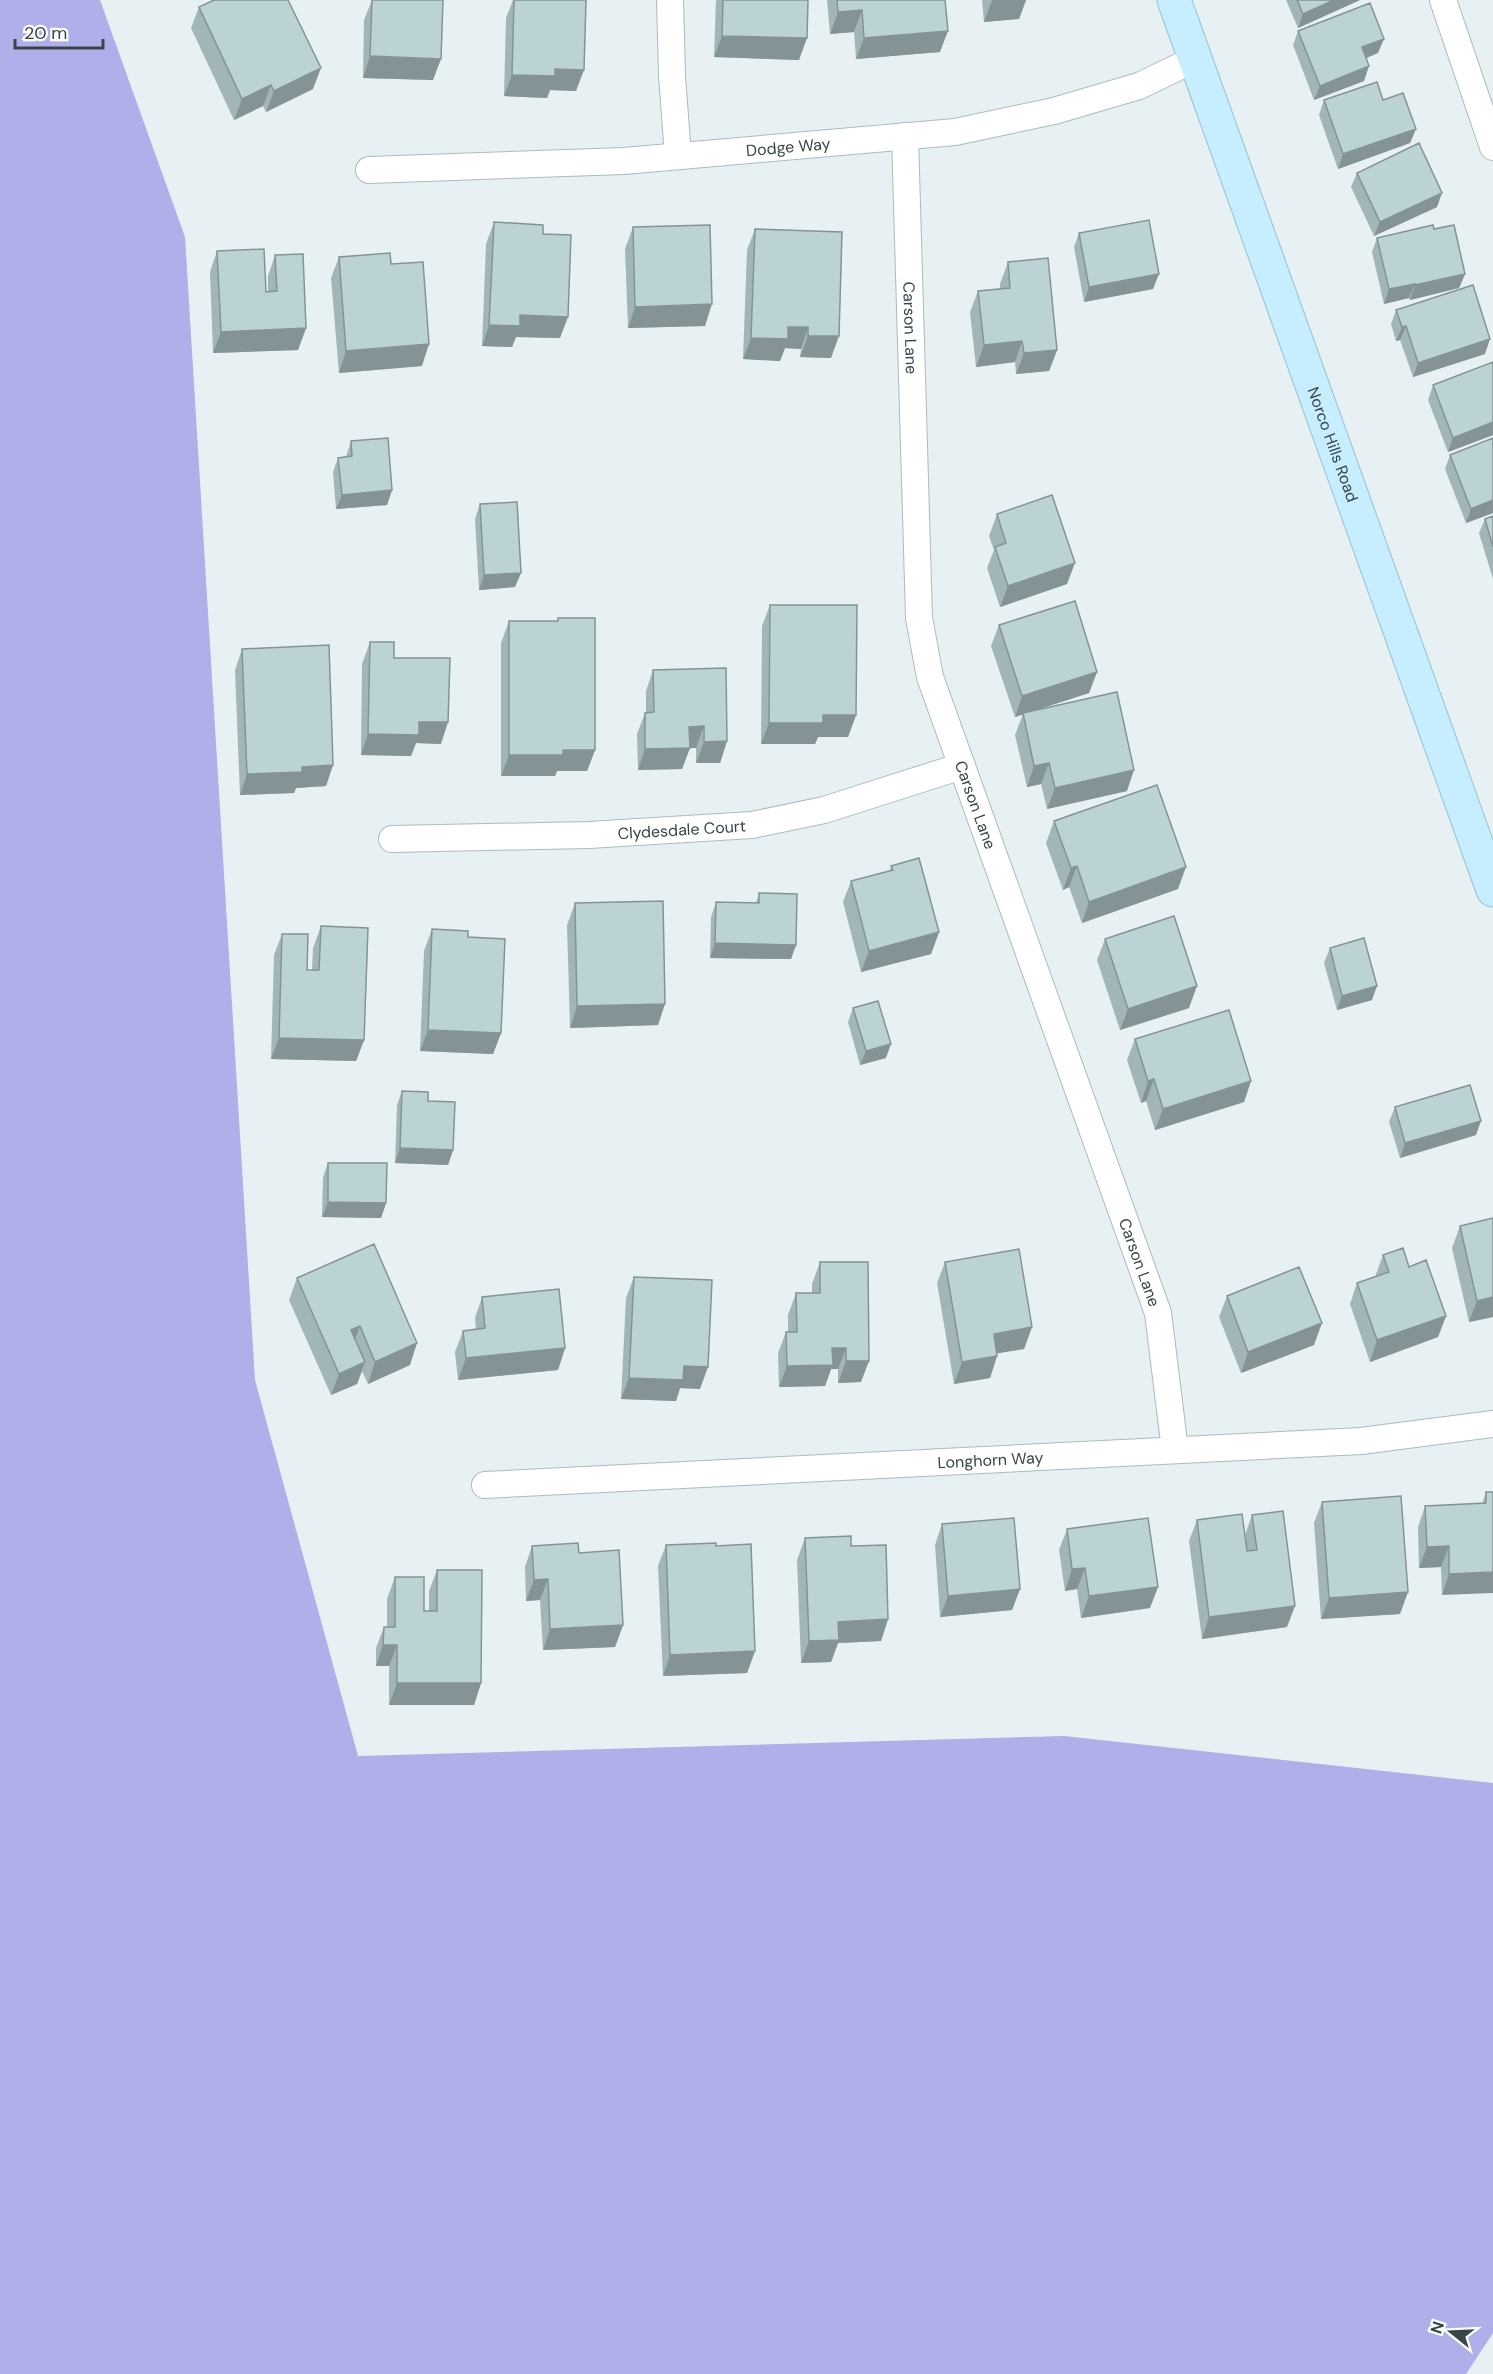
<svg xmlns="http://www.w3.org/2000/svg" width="1493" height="2374" font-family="'DM Sans',sans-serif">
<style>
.grass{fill:#afafea}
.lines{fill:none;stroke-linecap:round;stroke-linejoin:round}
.street-casing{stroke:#aabbc0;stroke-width:28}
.secondary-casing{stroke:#94c1d3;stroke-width:35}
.street{stroke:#fff;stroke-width:26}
.secondary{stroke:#c7eeff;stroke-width:33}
.wall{fill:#a2b5b8}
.shaded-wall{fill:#849496}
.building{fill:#bcd3d6;stroke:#849496;stroke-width:1.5}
.labels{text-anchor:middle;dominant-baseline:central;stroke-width:4.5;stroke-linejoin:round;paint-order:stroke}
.street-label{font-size:16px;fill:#364548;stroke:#fff}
</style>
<rect width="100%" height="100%" fill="#e7f1f4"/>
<!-- grass -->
<path class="grass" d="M0,0H100L185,237L255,1380L358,1756L1064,1736L1493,1783V2333L1466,2374H0Z"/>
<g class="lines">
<defs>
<g id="street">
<path d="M670,0L672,76L678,156"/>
<path d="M1443,0L1493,147"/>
<path id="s1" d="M905,136L919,618L930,677L1158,1313L1175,1450"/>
<path id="s2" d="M369,170L624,161L955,132L1054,111L1139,86L1195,59"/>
<path id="s3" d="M392,839L589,835L752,825L824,810L962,766"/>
<path id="s4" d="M485,1485L1361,1441L1493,1424"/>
</g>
<g id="secondary">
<path id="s5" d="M1174,0L1493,890"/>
</g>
</defs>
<!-- street casing -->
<use href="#street" class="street-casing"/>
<!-- secondary casing -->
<use href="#secondary" class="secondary-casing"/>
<!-- street -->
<use href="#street" class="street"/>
<!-- secondary -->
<use href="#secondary" class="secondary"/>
</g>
<!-- wall -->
<path class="wall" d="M372,0H428L433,80L363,78L364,20Z
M513,0H586L576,91L550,90L547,98L504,96L506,18Z
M716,0H808L799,60L714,57Z
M827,0H945L940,52L856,59L854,32L830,34Z
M982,0H1026L1019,19L984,22Z
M1286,0H1360L1298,28Z
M199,7L313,89L266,112L263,106L234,120L191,28Z
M1298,31L1378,53L1366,58L1364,81L1314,100L1293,45Z
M1324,100H1383L1416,129L1410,143L1338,169L1319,115Z
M1357,173L1437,207L1374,236L1351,187Z
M494,222L543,234L560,338L516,337L512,347L482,346L486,244Z
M633,227L705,326L628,328L625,249Z
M755,229L831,358L800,357L801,349L785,348L780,361L743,359L747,250Z
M1434,229L1465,274L1459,288L1410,300L1409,298L1384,304L1372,252L1377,238Z
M1079,233L1153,289L1084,302L1074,247Z
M217,251L266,292L268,291V276L275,255L306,328L298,350L213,353L210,272Z
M339,257L422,366L339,373L331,278Z
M1008,262L1057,350L1049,371L1016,374L1015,362L976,367L970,312L978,291L1000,289V284Z
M1396,310L1485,354L1413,377L1400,340L1396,341L1391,324Z
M1493,362V435L1448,452L1428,400L1433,385Z
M351,441L392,490L387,505L336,509L333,472L338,458L346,457Z
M1450,455L1493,513L1466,523L1445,469Z
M480,504L515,587L479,590L475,519Z
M997,514L1067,584L1000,607L987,568L994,550L989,536Z
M1493,516V579L1479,533L1485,519Z
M770,605L856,715L848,737H818L815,744H761L762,626Z
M558,618L595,750L587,771H557L555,776H501V643L509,621H557Z
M999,625L1097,672L1089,693L1032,711L1127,791L1047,809L1041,784L1027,787L1015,735L1023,714L1015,717L991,646Z
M370,642L394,658L441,744L416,743L411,756L361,755L362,664Z
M242,649L333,765L326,786L296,788L294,793L240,795L235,670Z
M653,670L727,741L720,763H696V748H690L682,769L638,770L637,734L645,713H646V691Z
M1054,821L1178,889L1082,923L1069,887L1063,890L1046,843Z
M891,866L939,932L931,954L861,972L843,902L851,881L890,871Z
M759,893L796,945L791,959L710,958L711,917L716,902L756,903Z
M575,903L658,1025L570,1028L567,925Z
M321,926L364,1040L356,1061L271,1059L274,955L282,934L307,970H312L313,948Z
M432,929L468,937L501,1033L493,1054L420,1051L424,951Z
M1105,939L1189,1008L1120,1030L1097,960Z
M1330,948L1372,1000L1337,1010L1324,963Z
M853,1008L886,1058L860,1065L848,1022Z
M1135,1039L1251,1081L1244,1102L1155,1130L1146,1101L1141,1103L1127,1060Z
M402,1091L428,1101L453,1150L448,1165L395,1163L397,1105Z
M1395,1107L1476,1135L1400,1158L1389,1122Z
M328,1163L386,1203L381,1218L322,1217L323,1177Z
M1493,1218V1317L1469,1322L1452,1248L1460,1226Z
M1383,1255L1409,1267L1446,1316L1438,1337L1370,1362L1350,1304L1357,1283L1375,1277Z
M820,1262L861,1382L838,1383V1369H831L825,1386L779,1387L778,1353L786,1332H788V1315L796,1293H812V1284Z
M945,1262L1032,1327L1024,1349L997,1353V1356L990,1378L954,1384L937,1283Z
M634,1277L700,1389L680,1388L676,1401L621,1399L626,1298Z
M297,1278L410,1365L368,1384L362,1371L357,1384L331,1395L289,1300Z
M1227,1296L1314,1345L1241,1373L1219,1317Z
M482,1297L565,1348L558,1370L458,1380L455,1352L463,1331L476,1329L475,1318Z
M1486,1492H1493L1442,1595L1441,1567L1419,1568L1418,1527L1425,1506L1482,1504Z
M1322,1502L1400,1614L1321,1619L1314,1523Z
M1252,1515L1287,1627L1202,1639L1189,1541L1197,1520L1245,1535Z
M942,1524L1020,1589L1012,1610L940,1617L935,1545Z
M1067,1529L1150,1608L1081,1618L1077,1589L1065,1591L1059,1550Z
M805,1538L851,1546L888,1619L881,1641L838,1643L831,1662L801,1663L797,1560Z
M666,1545L755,1651L747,1673L663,1676L658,1566Z
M532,1546L579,1553L623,1625L615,1647L543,1650L540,1600L526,1601L525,1567Z
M437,1570L481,1683L474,1705H389V1666H376V1648L384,1627H387V1599L395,1577L424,1611H429V1591Z"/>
<!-- shaded-wall -->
<path class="shaded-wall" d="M992,0H1026L1019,19L984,22Z
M1334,0H1360L1298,28L1303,14Z
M862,10L854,32L830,34L838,12Z
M948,31L940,52L856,59L864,38Z
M722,36L807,38L799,60L714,57Z
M1384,39L1378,53L1357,62L1362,47Z
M370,56L441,59L433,80L363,78Z
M1369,66L1364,81L1314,100L1320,86Z
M321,68L313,89L266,112L274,91Z
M555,69L584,70L576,91L550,90L547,98L504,96L512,75Z
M271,85L263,106L234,120L242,99Z
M1416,129L1410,143L1338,169L1343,154Z
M1442,193L1437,207L1374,236L1380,222Z
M1159,274L1153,289L1084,302L1089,287Z
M1465,274L1459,288L1410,300L1415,285Z
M1415,284L1409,298L1384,304L1389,289Z
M712,304L705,326L628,328L635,307Z
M520,315L568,317L560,338L516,337L512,347L482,346L489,325Z
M1406,326L1400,340L1396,341L1402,327Z
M788,327H808L801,349L785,348L780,361L743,359L751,338Z
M306,328L298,350L213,353L221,332Z
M808,336H839L831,358L800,357Z
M1490,339L1485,354L1413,377L1418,363Z
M1022,341L1015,362L976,367L984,345Z
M429,344L422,366L339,373L346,351Z
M1057,350L1049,371L1016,374L1024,353Z
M1493,422V435L1448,452L1453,438Z
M392,490L387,505L336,509L342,495Z
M1493,500V513L1466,523L1471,509Z
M1075,563L1067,584L1000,607L1008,586Z
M521,573L515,587L479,590L484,575Z
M1097,672L1089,693L1015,717L1022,696Z
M823,715H856L848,737H818L815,744H761L769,723Z
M419,722H448L441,744L416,743L411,756L361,755L368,734Z
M704,726L696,748H690L682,769L638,770L645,749L689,727Z
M727,741L720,763H696L704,742Z
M563,750H595L587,771H557L555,776H501L509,755Z
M1049,763L1041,784L1027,787L1034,766Z
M333,765L326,786L296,788L294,793L240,795L247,774L302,767Z
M1134,770L1127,791L1047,809L1055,788Z
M1077,866L1069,887L1063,890L1071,868Z
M1186,867L1178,889L1082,923L1089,902Z
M939,932L931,954L861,972L869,951Z
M715,943L796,945L791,959L710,958Z
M1197,986L1189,1008L1120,1030L1128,1009Z
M1377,986L1372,1000L1337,1010L1342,996Z
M665,1004L658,1025L570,1028L577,1006Z
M428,1030L501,1033L493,1054L420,1051Z
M279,1038L364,1040L356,1061L271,1059Z
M891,1044L886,1058L860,1065L866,1051Z
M1154,1079L1146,1101L1141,1103L1148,1081Z
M1251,1081L1244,1102L1155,1130L1163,1109Z
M1481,1121L1476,1135L1400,1158L1405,1143Z
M400,1148L453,1150L448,1165L395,1163Z
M328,1202L386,1203L381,1218L322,1217Z
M1493,1297V1317L1469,1322L1477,1301Z
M1446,1316L1438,1337L1370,1362L1377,1340Z
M1322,1323L1314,1345L1241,1373L1248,1352Z
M360,1326L352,1347L351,1330Z
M1032,1327L1024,1349L986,1355L994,1334Z
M417,1343L410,1365L368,1384L375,1362Z
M565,1348L558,1370L458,1380L466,1358Z
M832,1348H846L838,1369H831L825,1386L779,1387L787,1366Z
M997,1356L990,1378L954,1384L962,1362Z
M846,1361H869L861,1382L838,1383Z
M365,1362L357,1384L331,1395L339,1374Z
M684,1366L708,1367L700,1389L680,1388L676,1401L621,1399L629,1378Z
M1449,1546L1441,1567L1419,1568L1427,1547Z
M1085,1568L1077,1589L1065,1591L1072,1569Z
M1493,1572V1593L1442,1595L1449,1574Z
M548,1579L540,1600L526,1601L534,1580Z
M1158,1587L1150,1608L1081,1618L1089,1596Z
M1020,1589L1012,1610L940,1617L948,1596Z
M1408,1592L1400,1614L1321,1619L1329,1598Z
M1295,1606L1287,1627L1202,1639L1209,1617Z
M888,1619L881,1641L838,1643L831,1662L801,1663L809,1641L838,1622Z
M623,1625L615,1647L543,1650L550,1629Z
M383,1645H397L389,1666H376Z
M755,1651L747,1673L663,1676L670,1655Z
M397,1683H481L474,1705H389Z"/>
<!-- building -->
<path class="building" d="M214,0H288L321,68L274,91L271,85L242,99L199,7Z
M372,0H443L441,59L370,56Z
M514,0H586L584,70L555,69V76L512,75Z
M723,0H808L807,38L722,36Z
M837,0H945L948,31L864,38L862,10L838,12Z
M1297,0H1334L1303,14Z
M1370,3L1384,39L1362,47L1369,66L1320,86L1298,31Z
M1377,82L1383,100L1403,93L1416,129L1343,154L1324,100Z
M1419,143L1442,193L1380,222L1357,173Z
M1149,220L1159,274L1089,287L1079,233Z
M494,222L543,225V234L571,235L568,317L520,315V326L489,325Z
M710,225L712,304L635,307L633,227Z
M1433,225L1434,229L1454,225L1465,274L1415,285V284L1389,289L1377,238Z
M755,229L842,232L839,336H808V327H788V339L751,338Z
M264,249L266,292L277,291L275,255L303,254L306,328L221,332L217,251Z
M390,253L391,264L423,262L429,344L346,351L339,257Z
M1048,258L1057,350L1024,353L1022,341L984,345L978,291L1010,288L1008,262Z
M1473,285L1490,339L1418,363L1406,326L1402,327L1396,310Z
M1493,362V422L1453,438L1433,385Z
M388,438L392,490L342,495L338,458L352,456L351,441Z
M1493,438V500L1471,509L1450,455Z
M1052,495L1075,563L1008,586L995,547L1006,543L997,514Z
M517,502L521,573L484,575L480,504Z
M1493,516V547L1485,519Z
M1075,601L1097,672L1022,696L999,625Z
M770,605H857L856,715H823V723H769Z
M558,618H595V750H563V755H509V621H558Z
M370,642H394V658H450L448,722H419V735L368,734Z
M329,645L333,765L302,767V772L247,774L242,649Z
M726,668L727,741L704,742V726L689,727L690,748L645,749V713L654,712L653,670Z
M1117,692L1134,770L1055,788L1049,763L1034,766L1023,713Z
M1157,785L1186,867L1089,902L1077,866L1071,868L1054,821Z
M919,858L939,932L869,951L851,881L893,870L891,866Z
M759,893L797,894L796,945L715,943L716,902L759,903Z
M663,901L665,1004L577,1006L575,903Z
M1174,916L1197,986L1128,1009L1105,939Z
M321,926L368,928L364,1040L279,1038L282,934H308L307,970H319Z
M432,929L468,931V937L505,939L501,1033L428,1030Z
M1364,938L1377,986L1342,996L1330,948Z
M878,1001L891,1044L866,1051L853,1008Z
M1229,1010L1251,1081L1163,1109L1154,1079L1148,1081L1135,1039Z
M1470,1085L1481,1121L1405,1143L1395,1107Z
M402,1091L428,1092V1101L455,1102L453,1150L400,1148Z
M328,1163H387L386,1203L328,1202Z
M1493,1218V1297L1477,1301L1460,1226Z
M374,1244L417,1343L375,1362L360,1326L351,1330L365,1362L339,1374L297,1278Z
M1403,1248L1409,1267L1426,1260L1446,1316L1377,1340L1357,1283L1389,1272L1383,1255Z
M1019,1249L1032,1327L994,1334L997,1356L962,1362L945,1262Z
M820,1262H868L869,1361H846V1348H832L833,1365L787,1366L786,1332H797L796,1293H820Z
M1299,1267L1322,1323L1248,1352L1227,1296Z
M634,1277L712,1280L708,1367L684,1366L683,1380L629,1378Z
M559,1289L565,1348L466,1358L463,1331L485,1328L482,1297Z
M1486,1492H1493V1572L1449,1574V1546L1427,1547L1425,1506L1486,1503Z
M1401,1496L1408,1592L1329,1598L1322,1502Z
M1283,1511L1295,1606L1209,1617L1197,1520L1242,1514L1247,1551L1257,1550L1252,1515Z
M1014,1518L1020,1589L948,1596L942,1524Z
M1148,1518L1158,1587L1089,1596L1085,1568L1072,1569L1067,1529Z
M851,1536V1546L886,1545L888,1619L838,1622L839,1640L809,1641L805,1538Z
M578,1543L579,1553L619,1550L623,1625L550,1629L548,1579L534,1580L532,1546Z
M716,1543V1546L751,1544L755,1651L670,1655L666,1545Z
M437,1570H482L481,1683H397V1645H383L384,1627H395V1577H424V1611H437Z"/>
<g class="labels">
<!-- street labels -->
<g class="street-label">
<text stroke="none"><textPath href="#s2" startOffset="420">Dodge Way</textPath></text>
<text stroke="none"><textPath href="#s1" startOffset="192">Carson Lane</textPath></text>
<text stroke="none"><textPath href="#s5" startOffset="472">Norco Hills Road</textPath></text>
<text stroke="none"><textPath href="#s1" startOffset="678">Carson Lane</textPath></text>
<text stroke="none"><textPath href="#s3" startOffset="290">Clydesdale Court</textPath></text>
<text stroke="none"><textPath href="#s1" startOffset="1164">Carson Lane</textPath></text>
<text stroke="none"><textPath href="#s4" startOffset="506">Longhorn Way</textPath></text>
</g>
</g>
<!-- north arrow -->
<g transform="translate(1451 2332) rotate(288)" stroke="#ffffff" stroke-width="4.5" paint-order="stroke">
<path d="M0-4.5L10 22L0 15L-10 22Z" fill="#364548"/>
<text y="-9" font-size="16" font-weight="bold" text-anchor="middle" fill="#364548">N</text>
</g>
<!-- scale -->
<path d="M15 39v9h88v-9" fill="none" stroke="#364548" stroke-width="3"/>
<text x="24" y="39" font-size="18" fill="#364548" stroke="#ffffff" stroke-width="4.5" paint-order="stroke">20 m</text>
</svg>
